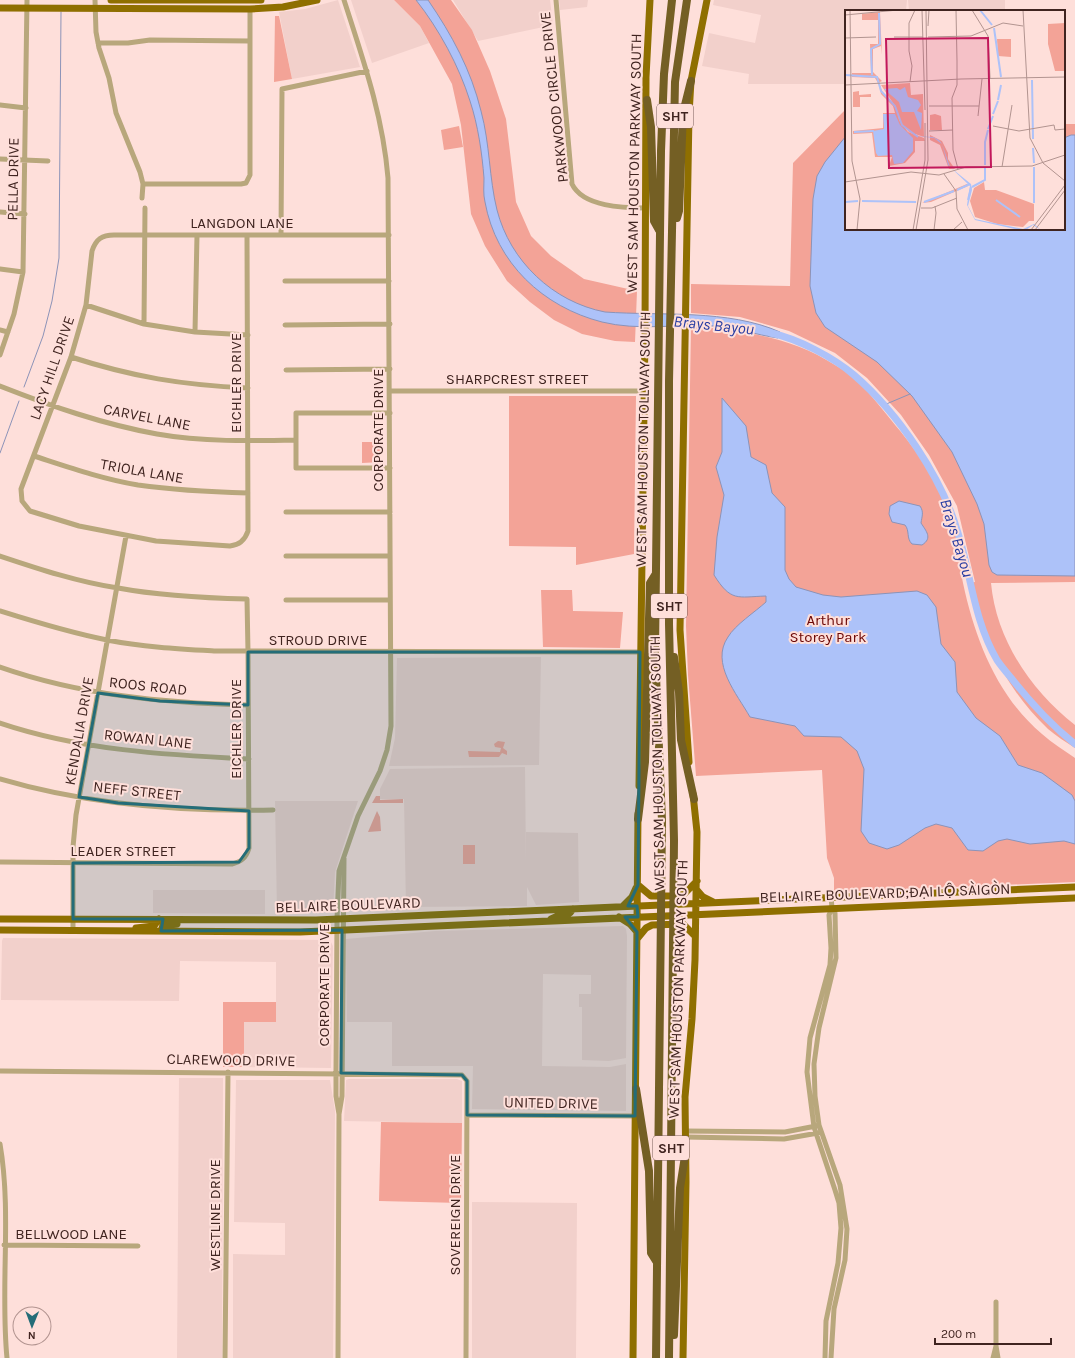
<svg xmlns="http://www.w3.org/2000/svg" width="1075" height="1358" font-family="Karla,sans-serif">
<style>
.built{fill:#f2d0cb}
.green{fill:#f3a397}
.water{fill:#adc2f9;stroke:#8c93b8}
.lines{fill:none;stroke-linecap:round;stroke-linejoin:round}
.stream{stroke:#8c93b8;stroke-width:1}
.river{stroke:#adc2f9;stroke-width:7}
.minor{stroke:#b8a77c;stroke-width:5}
.major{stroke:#8f6f00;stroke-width:7}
.highway{stroke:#745f24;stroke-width:8}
.marked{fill:#246d78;fill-opacity:0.2;stroke:#246d78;stroke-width:3;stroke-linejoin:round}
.labels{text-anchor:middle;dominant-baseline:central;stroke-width:4;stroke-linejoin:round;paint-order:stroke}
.shield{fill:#fedfda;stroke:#795c58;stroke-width:1}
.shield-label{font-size:14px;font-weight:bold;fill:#402420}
.street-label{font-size:15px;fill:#402420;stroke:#fedfda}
.park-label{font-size:15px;fill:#6c0706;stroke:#fedfda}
.water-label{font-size:16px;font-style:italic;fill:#283da3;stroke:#fedfda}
.inset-river{fill:none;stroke:#adc2f9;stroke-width:2}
.inset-road{fill:none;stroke:#b29490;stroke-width:1}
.view{fill:#c2185b;fill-opacity:0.15;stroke:#c2185b;stroke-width:2}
.inset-edge{fill:none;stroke:#402420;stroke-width:2}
</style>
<rect width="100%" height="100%" fill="#fedfda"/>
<!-- built -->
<path class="built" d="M338,0L360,67L292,79L279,12L305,9Z
M351,0H394L420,26L429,43L372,63Z
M453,0H550L553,25L478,41Z
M559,0H588L587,7L560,10Z
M714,0H907L906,11H846V84H748L749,74L702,66L709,33L755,43L761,15L713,5Z
M908,0H1005V11H909Z
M541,657L539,765L389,766L395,738L397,658Z
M525,767L526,863V832L578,833L579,902L536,905L527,887V906L406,907L404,799H380V789L390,769Z
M275,801H358L335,872L333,912H277Z
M153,890H265V914L153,913Z
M623,926L626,929L627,936L626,1058L609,1061L582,1060V1007H579V994H591V975L543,974L542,1066L610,1067L626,1064V1111L472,1109L473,1066H392V1022H347L346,939L435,931Z
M3,938L330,940L333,946L331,1068L244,1067V1022H276V962L180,961L179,1001L1,1000L2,941Z
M179,1078H223L222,1358H177Z
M349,1079H457L462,1081V1123L344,1121L346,1080Z
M236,1080H330L335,1111L333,1358H233V1254L285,1255V1223L234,1222Z
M472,1202L577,1203L576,1358H472Z"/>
<!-- green -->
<path class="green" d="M394,0H451L472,30L490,71L506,119L516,202L531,236L551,256L584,279L637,291L635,342L615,341L582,334L554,320L530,302L507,281L485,246L471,214L461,125L452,84L420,26Z
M275,16H279L292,79L274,82Z
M846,109V229H1064V124H1075V582L991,583C996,639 1031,691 1075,725V748C1066,742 1056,736 1048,729C1005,688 983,640 969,583L975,582L957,506L929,455L901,415L867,378L835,353L789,331L740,317L691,313V284L790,286L793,163Z
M459,126L463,147L444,150L441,130Z
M691,326C743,331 790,336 835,365C841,369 848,372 854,377C871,394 886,414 901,432C925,462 945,493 956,530C961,547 959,566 963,583C975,639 997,696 1042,734C1052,743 1064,750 1075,758V882L834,892V878L827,858L822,770L696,776L688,675L686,626Z
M509,396H636L634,554L576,565V547L509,546Z
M362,442H381V462L362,463Z
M541,590H572L573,611L623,612L620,648L543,647Z
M498,741L505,742L503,748L507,751V755L502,753L499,757H469L468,751L500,752L501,748L495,747L494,744Z
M376,796H380V800L403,799V803H372Z
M377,811L380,817L381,831L368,832Z
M463,845H475V864H463Z
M223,1002H276V1022H244V1067H223Z
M381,1122L462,1123L461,1203L379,1201Z"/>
<!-- water -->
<path class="water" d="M416,0H428C452,35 471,70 481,111C490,144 489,178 497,210C510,261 553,302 605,312C661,316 728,309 780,332L778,338C756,335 735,327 713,326C676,324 638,331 602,322C543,307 496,263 485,202C483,194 484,186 484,178C482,153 478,125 470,101C459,66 439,29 416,0Z
M1071,135H1075V576L997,575L992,572L989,565L984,524L977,504L952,452L912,396L877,362L825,327L816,313L810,286L813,199L817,176L825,162L846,136V229H1064V138Z
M722,398L746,426L751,457L766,465L772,493L785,507V570L789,579L796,587L823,595L841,597L917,591L927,595L936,607L941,644L955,662L957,692L976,718L1000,736L1018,765L1042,773L1072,795L1075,801V844L1064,841L1030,844L1007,839L998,841L983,851L968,850L952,828L936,824L925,828L899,845L887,849L869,843L861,831L864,769L857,751L841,737L804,736L795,726L750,717C737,694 710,663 728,637C735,625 755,612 766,602V596C737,597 731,602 714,575L717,537L724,495L716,467L722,452Z
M899,501L920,506C924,512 922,516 921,523C926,531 933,538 922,545L912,544C906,538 910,531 905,525L892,522L889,514L890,506Z"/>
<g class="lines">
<!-- stream -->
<path class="stream" d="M24,387L43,336L52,301L59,258L61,12
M884,405L910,394
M0,453L19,401"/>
<!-- river -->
<path class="river" d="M771,333C798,339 833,357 854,375C898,413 942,477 958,533C971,575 974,621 997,660C1001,666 1007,673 1012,679C1031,703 1051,725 1075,744"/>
<!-- minor -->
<path class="minor" d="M95,0L96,32L99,48L109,78L116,113L140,172L143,184L142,198
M556,0L572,184C583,207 624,208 646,208
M98,43H128L150,40L250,41
M0,105L26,108
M0,159L48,161
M143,184H241L246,183L250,175V9
M0,212L25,214
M247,235L248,531C245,540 240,545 230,546L156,541L79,526L30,511L22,501L21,489L71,357L86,305L92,251C96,239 102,235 114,235H389
M281,235L282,89L367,71
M0,269L23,272
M285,281H389
M86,305L144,324L195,332L248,335
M144,324L145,208
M285,325L390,324
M0,330L8,332
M195,332L197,235
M0,355L14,314L23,272L27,0
M71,357C133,377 182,385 248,388
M286,370L390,369
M0,386C51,406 102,424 157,434C202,442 250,441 296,440
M390,391H644
M390,413H296V468H390
M34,456C68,467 102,479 138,485C174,490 211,492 248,493
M286,512H390
M0,556C39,569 78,582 118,588C161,596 204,598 247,599L248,652L249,848C246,858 241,862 232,864L0,862
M286,556H390
M286,600H390
M0,611C35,622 71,633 107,640C142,647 179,649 214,651L640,652
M0,667C80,695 164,703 248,705
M0,723C80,750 165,755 249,759
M0,779C88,805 182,812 273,810
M73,931V847L76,815L126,536
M0,1071L462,1075L467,1081L466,1358
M339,1114L336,1096V1073L337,919L339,871L358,816L380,771L387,750L391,726L388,178C383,116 363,59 344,0
M467,1115L635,1116
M685,1131L785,1132L816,1126
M685,1137L784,1139L818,1133
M0,1144C12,1214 0,1287 7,1358
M4,1245L138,1246
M996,1302V1346L998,1358
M225,1358L228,1072
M338,1358L339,1114L342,1096L344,858
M825,1358L826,1321L838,1263L841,1228L839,1203L835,1190L814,1127L807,1072L810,1038L830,965L831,948L829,915L832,908L831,897
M831,1358L834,1309L845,1260L847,1229L840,1185L819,1125L815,1096L814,1064L819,1028L836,958L835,913L832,908
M993,1358L996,1346"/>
<!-- major -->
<path class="major" d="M111,0H261
M0,8L250,9L283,7L317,0
M689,762L680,630L689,114L691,81L707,0
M639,786L645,334L646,77L650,0
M638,885L651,896H677L684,894L697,881
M696,889L703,897L713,902
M623,906L632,897L636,888
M619,917L630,924L637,932
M0,919L316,920L1075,887
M551,919L560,915L570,913L573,909
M136,928L154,926L159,919
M0,930L300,932L1075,898
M161,931L163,925L177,924
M637,939L646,928L652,925L683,924L695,936
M633,1358L638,814
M683,1358L686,1182L685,1097L692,1019L695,960L697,832L693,794"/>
<!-- highway -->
<path class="highway" d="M647,100L651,127L654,221L659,230
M677,218L679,211L683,113L691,81
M674,657L679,692L681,740L694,799
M638,819L645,762L650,583L655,575
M636,1089L649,1171L651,1253L656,1261
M674,1335L680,1188L685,1156
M656,1358L662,821L655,652L661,151L664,74L672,0
M669,1358L674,840L669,624V381L675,82L687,0"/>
</g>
<!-- marked area -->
<path class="marked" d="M248,652H640L638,885L628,906H637L638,917H625L637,932L635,1116L467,1115V1081L462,1075L341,1073L342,930L161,931L163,919H73V863L239,862L249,848V811L118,803L79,797L98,693L160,701L248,705Z"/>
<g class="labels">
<!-- shield labels -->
<g class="shield">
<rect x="657" y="104" width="36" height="24" rx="3"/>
<rect x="651" y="594" width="36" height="24" rx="3"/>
<rect x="653" y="1136" width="36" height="24" rx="3"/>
</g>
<g class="shield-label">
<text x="675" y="116">SHT</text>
<text x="669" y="606">SHT</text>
<text x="671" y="1148">SHT</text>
</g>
<!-- street labels -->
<g class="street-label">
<text transform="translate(554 97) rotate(-96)">PARKWOOD CIRCLE DRIVE</text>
<text transform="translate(634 163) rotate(-89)">WEST SAM HOUSTON PARKWAY SOUTH</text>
<text transform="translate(13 179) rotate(-89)">PELLA DRIVE</text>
<text x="242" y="223">LANGDON LANE</text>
<text transform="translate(52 368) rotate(-71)">LACY HILL DRIVE</text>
<text x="517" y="379">SHARPCREST STREET</text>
<text transform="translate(236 383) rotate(-90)">EICHLER DRIVE</text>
<text transform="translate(147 417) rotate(11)">CARVEL LANE</text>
<text transform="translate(378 430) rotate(-90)">CORPORATE DRIVE</text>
<text transform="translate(643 439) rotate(-89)">WEST SAM HOUSTON TOLLWAY SOUTH</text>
<text transform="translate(142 471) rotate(10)">TRIOLA LANE</text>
<text x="318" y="640">STROUD DRIVE</text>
<text transform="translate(148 686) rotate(6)">ROOS ROAD</text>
<text transform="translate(236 729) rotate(-90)">EICHLER DRIVE</text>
<text transform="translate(79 731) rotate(-80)">KENDALIA DRIVE</text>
<text transform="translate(148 739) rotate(6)">ROWAN LANE</text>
<text transform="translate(657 763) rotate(-91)">WEST SAM HOUSTON TOLLWAY SOUTH</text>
<text transform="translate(137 791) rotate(6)">NEFF STREET</text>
<text x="123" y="851">LEADER STREET</text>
<text transform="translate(885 893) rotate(-2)">BELLAIRE BOULEVARD;ĐẠI LỘ SÀIGÒN</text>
<text transform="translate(348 905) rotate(-2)">BELLAIRE BOULEVARD</text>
<text transform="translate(324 985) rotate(-90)">CORPORATE DRIVE</text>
<text transform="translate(678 989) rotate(-88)">WEST SAM HOUSTON PARKWAY SOUTH</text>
<text transform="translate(231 1060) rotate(1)">CLAREWOOD DRIVE</text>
<text transform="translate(551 1103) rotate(1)">UNITED DRIVE</text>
<text transform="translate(215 1215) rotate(-90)">WESTLINE DRIVE</text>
<text transform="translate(455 1215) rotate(-90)">SOVEREIGN DRIVE</text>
<text x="71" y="1234">BELLWOOD LANE</text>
</g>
<!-- park labels -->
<g class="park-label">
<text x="828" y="620">Arthur<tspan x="828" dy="17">Storey Park</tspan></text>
</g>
<!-- water labels -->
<g class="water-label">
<text transform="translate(714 325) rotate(6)">Brays Bayou</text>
<text transform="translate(957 538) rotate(73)">Brays Bayou</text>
</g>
</g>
<!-- overview -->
<g transform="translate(845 10)">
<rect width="220" height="220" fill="#fedfda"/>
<path d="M35,2L37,45L36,36L28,39V62L37,71L33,73L30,68L7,67V63H26L25,34H33V10H17V4ZM220,13V61H210L203,34V14ZM152,29H166V47L153,46ZM65,73L66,85L78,84L79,127L64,122L55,111L53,103L54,110L63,122L79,128L80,131H70V142L60,153L44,156L47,147H30L27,123L8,124V121L38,118V103H50L48,96L36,84L34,75H35L37,81L39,85L52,99L36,75ZM14,81V85L26,84V87H15V97H8V82ZM90,104L96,106L97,120H85V105ZM85,125L97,131L103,143V149L110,159H104L95,135L85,130ZM139,172L140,180H151L189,194V211H184L178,217L152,214L130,207L125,191L129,178ZM122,174L123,176L86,192L77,193Z" fill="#f3a397"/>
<path d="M60,77L63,87L73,90L76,95L72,101L77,103L76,120L69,102H57L54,92L39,79L52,78L55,80ZM38,104H50L55,115L68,128V141L58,153L49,154L47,145L33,146L31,143L28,121L39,119ZM71,126L88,127L94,130L97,134L105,157L126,174L127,180L123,196L130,209L178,219L189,214L196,220L188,215L181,220H174L130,210L122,195L125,176L103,155L97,134L89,128Z" fill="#adc2f9"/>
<path class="inset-river" d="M135,0L147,15M149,18L156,67M0,65L32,67L36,81L50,96L57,115L73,127M27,65L26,39L35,34L34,3M187,70L188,129M153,90L156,75M148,104L153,91M143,119L148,106M9,122L29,121M188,138L189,153M140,155V132L143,120M189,157V193M127,177L140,170V158M112,180L125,174M123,190L126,177M151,190L175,207M17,191L71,192M0,192L13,191M79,192L109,181"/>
<path class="inset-road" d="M5,0L7,151L15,189L12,220M77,0L80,100M111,0L112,51M127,0L143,26L145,68M178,0L185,128L198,153L220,171M0,5L53,0M83,16L84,0M49,27H78M83,27L126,26L158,13L178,16M0,28L31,27M112,51V75L107,88L108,140L113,159M65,72L67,56L64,41V13L70,0M0,75L116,69L220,67M84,96H134M133,106L137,69M148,116L174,121L209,115L210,120L220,119M84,121L108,120M157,157L167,95M99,164L111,181L112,199L123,220M0,172L66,162L94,165L121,157L187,156L220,145M76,198H87L112,188M68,220L80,150V113M71,220L83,150L81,0M89,220L91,203L90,196M108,220L117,212M186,220L220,175M190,220L220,180"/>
<path class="view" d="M143,28L146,157L44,158L41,29Z"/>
<rect width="220" height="220" class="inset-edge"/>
</g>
<!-- north arrow -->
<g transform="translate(32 1326) rotate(181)"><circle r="19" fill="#fedfda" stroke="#b29490"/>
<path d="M0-3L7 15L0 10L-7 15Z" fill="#246d78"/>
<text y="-6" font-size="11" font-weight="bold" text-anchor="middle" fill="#402420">N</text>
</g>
<!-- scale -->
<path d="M935 1338v6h116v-6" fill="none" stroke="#402420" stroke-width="2"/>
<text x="941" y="1338" font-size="12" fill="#402420" stroke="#fedfda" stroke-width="3" paint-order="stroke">200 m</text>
</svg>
